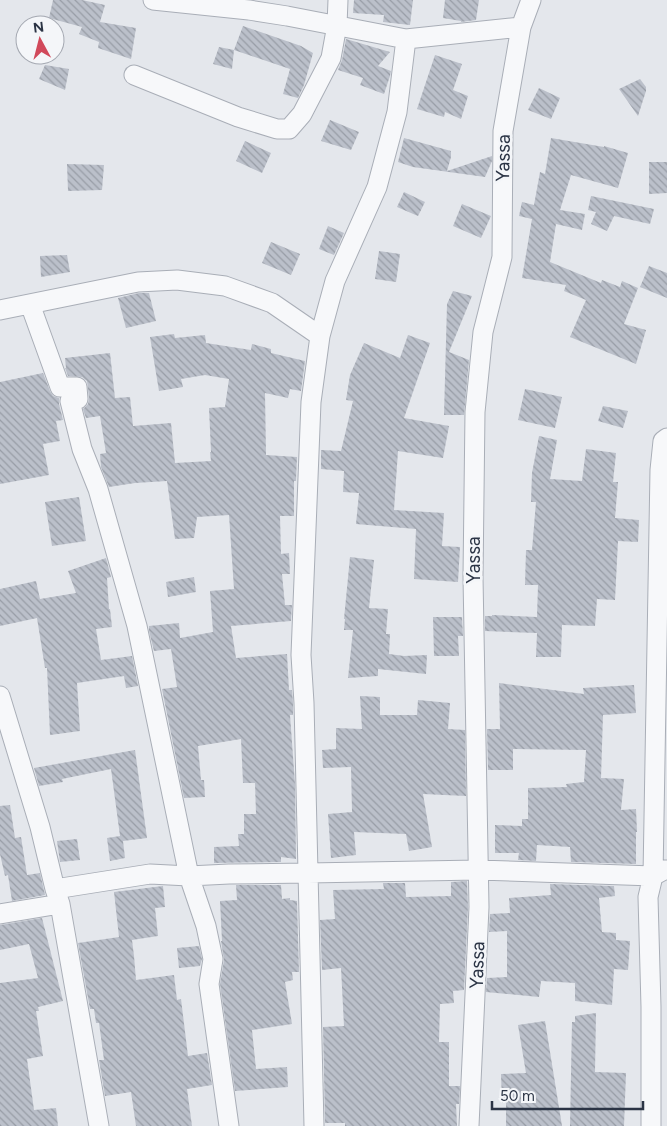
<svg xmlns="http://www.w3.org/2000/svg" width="667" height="1126" font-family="Figtree,sans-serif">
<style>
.building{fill:url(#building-back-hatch)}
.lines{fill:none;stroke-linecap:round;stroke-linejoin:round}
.minor-casing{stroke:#a9aeb7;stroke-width:21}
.minor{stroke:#f7f8fa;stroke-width:19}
.labels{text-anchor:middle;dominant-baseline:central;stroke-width:5;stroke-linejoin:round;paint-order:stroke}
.street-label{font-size:19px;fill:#2b3445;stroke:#f4f6f9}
</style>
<defs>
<pattern id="building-back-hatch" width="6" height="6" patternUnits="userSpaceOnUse" patternTransform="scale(1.25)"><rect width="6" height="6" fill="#bbc0ca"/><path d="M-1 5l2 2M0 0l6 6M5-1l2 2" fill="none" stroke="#989da6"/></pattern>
</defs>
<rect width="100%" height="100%" fill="#e4e7ec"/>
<!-- building -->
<path class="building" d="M53,0H82L105,5L100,22L136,28L131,59L98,48L99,42L79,34L82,27L49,18Z
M354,0H413L410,25L383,22L384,15L353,13Z
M445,0H479L476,20L461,22V21L443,18Z
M243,26L301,46L313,53L304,85L298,98L283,94L290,69L234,50Z
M346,39L390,52L378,66L391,71L390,76L384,94L360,85L363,78L338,70L342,60Z
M219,47L234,50L232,69L213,64Z
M435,55L462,64L453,90L468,96L461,119L445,112L444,117L417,109Z
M45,65L69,69L65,90L39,79Z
M640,79L646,87V91L638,116L619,89Z
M539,88L560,98L551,119L528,110Z
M330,120L359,132L351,150L321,141Z
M404,138L451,151V157L447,171L492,156V161L485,177L413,167L398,162Z
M551,138L604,147V146L628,153L618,188L571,175L560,210L585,214L582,230L556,224L550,262L601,283L602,280L620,287L622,281L638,288L624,324L646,330L636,364L570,337L586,300L564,291L566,285L522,278L532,219L519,216L522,202L534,205L540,172L545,174Z
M245,141L271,153L262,173L236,161Z
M649,162H667V193L649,194Z
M67,164L104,165L102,190L68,191Z
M404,192L425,202L418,216L397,207Z
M591,196L654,209L650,224L614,216L607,231L591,224L596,212L588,210Z
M462,204L491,216L481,238L453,226Z
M328,226L344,233L334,255L319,249Z
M271,242L300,254L291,275L262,263Z
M379,251L400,254L396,282L375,279Z
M67,255L70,272L41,277L40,256Z
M649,266L667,273V298L640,287Z
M453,291L472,296L449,352L469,360L464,415H444L447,304Z
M139,293H149L156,321L126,328L118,298Z
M174,334L175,338L205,335L206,343L251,350L252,344L271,349V353L305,361L301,391L290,389L288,398L265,393L266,455L297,457L296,481H294V516H280L281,554L289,553L290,574H282L285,605H292L291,621L231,626L236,658L287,654L289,690H292L293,703V715H290L295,784L296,859L281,857V862L214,863V847L239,846L238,834H244V814H256L255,783H243L241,739L198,746L201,780H204L205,797L184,798L162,689L177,687L171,649L154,651L149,631V626L179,623L180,638L213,632L210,591L234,589L229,515L197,517L194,538L175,539L167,481L135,483L109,487L101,467L100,454L106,453L100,416L86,418L83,409L88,404L89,398L87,381L82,377L68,376L65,368H66L65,358L110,353L115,398L130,397L133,426L171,423L175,463L211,461L210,452H211L209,408L225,407L229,379L205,375L181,379L183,387L159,391L150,337Z
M408,335L430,343L404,418L449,426L443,458L398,451L394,510L444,513L442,546L460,547L458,582L414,579L416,529L356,524L359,493L343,492L344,471L321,469V450L341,451L353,401L346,400L350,375L364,343L400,358Z
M43,373L50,391L53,396L59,398V404L63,420L56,421L60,441L43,444L49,475L0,484V382Z
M525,389L562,397L555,428L518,420Z
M603,406L628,411L623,428L598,421Z
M539,436L557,440L550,479L582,481L586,449L616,453L613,482H618L615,518L639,520L638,542L618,541L615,600L597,599L595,626L562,625L561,657H536L537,633L485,631V616H492V615L537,617L538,585H525L526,550H532L536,502H531L532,473Z
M79,497L86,541L52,546L45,502Z
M350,557L374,560L369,608L388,609L386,634H390L389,654L404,656L427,655L426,674L378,669V676L348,678L353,630H344L345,619H344Z
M106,558L111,577L107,578L109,609H110L112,627L96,629L101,660L132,656L138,686L126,688L124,676L77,683L80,731L50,735L47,668H45L37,618L0,626V589L36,581L40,599L76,593L68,571Z
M194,577L196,592L168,597L166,582Z
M433,617H462L463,636H458L459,656H434Z
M499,683L584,694L583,688L634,685L636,713L603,715L601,778L624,779L621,810L636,809L637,832H636V864L571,862L570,847L537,845L536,861L518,860L519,853H495V825L522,826V819H528V788L567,787L566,784L584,782L586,750L513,749V770H488L487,729H500Z
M360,696L380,697V715H417L418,700L450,703L448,729L465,730L466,796L423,794L432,847L409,851L406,834L354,832L356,855L331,858L328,814L352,812L351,767L323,768L322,750L336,749V728L362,729Z
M135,750L147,838L123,841L125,858L110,861L107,838L120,836L111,769L62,779L63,782L39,786L34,768Z
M10,805L15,838L21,837L27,875L40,873L45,895L12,901L8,875L5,876L0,854V806Z
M77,839L80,860L60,862L57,841Z
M467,881L468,907L464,990L453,991L454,1003L440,1004L439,1042H449V1086H460L459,1104H456L457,1126H345V1123H325L323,1027L344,1026L341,968L322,970L320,920L335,919L333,890L384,889L383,883H405L406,897L451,896V882Z
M550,884L614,886L615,896L599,898L602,932L616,933V940L630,941L628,970L614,969L612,1005L575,1001V983L541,981L539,997L486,992L487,978L507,977V931L489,932L490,914L510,913L509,898L551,895Z
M236,885H281L282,899L290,898V900L297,901L299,972H292L293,980L285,982L292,1024L252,1030L256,1069L287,1067L288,1087L235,1091L220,984L224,960L221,941H222L220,901L237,900Z
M163,886L165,907L155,908L158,936L132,940L134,956L136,980L174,975L177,1000L181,999L188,1056L207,1053L212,1085L187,1089L192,1126H136L131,1092L105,1096L99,1060H104L99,1023H96L94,1009H90L78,943L119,937L114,892Z
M42,918L63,1001L38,1007L39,1011H36L43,1056L27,1059L34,1110L56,1108L58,1126H0V983L38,978L29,944L0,950V925Z
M199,946L202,959L200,966L179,968L177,948Z
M596,1013L595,1072L626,1073L624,1126H570L572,1022H575V1016Z
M545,1021L562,1126H506V1103H502L501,1074L526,1073L518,1025Z"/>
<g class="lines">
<defs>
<path id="minor" d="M153,0L249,10L287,16L406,39L521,27
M134,75L238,117L277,129H289L302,114L331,58L337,25L338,0
M30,304L60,387H77L78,399L70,401L82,449L98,489L137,626L189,876L206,926L213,959L209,984L229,1126
M0,310L138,282L177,280L225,286L272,303L320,336
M0,696L40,827L55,889L60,904L99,1126
M55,889L150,874L189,876L229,874L308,873L478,870L653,876L664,870H667
M0,914L60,904
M314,1126L304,703L301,655L311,402L320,336L335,281L377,187L397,112L406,39
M469,1126L479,907L473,577L475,412L483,332L502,257L503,131L521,27L531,0
M651,1126V1007L648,897L653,876L660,470L663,441L667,438"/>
</defs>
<!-- minor casing -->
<use href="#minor" class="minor-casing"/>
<!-- minor -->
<use href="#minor" class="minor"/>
</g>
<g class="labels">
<!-- street labels -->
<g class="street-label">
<text transform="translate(503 158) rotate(-89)">Yassa</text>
<text transform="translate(473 560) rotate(-90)">Yassa</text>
<text transform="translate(477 965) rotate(-88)">Yassa</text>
</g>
</g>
<!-- north arrow -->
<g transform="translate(40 40) rotate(353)"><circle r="24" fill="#f4f6f9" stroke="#a4a8b1"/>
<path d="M0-4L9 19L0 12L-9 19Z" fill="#d1495b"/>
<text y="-8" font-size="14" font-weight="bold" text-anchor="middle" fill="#2b3445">N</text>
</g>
<!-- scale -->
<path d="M492 1101v8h151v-8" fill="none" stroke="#2b3445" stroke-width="2.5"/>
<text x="500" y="1101" font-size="15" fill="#2b3445" stroke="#f4f6f9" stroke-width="4" paint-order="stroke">50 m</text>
</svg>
